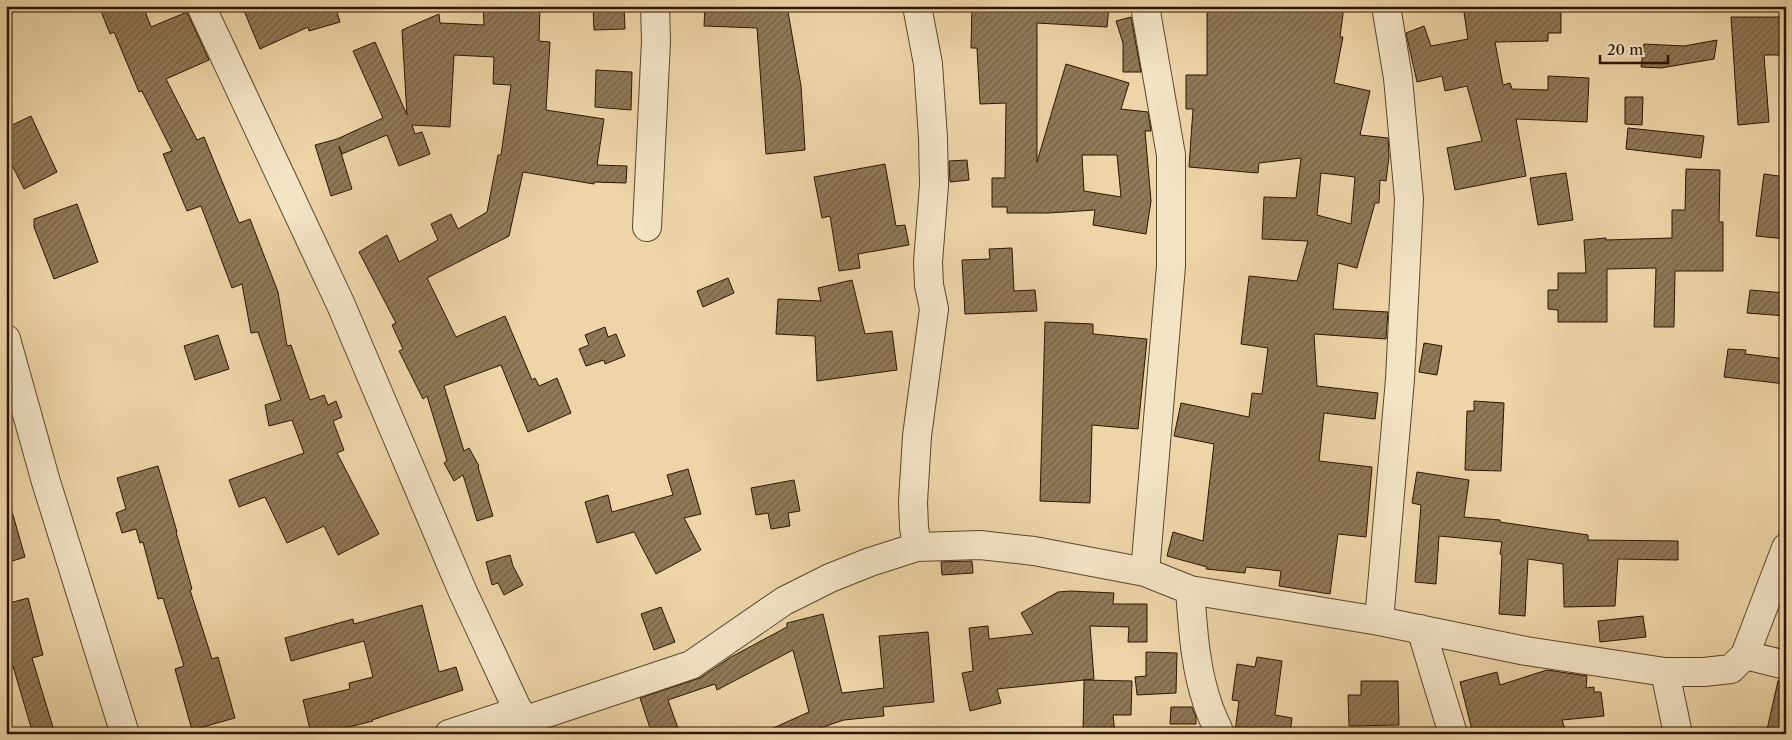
<svg xmlns="http://www.w3.org/2000/svg" width="1792" height="740" font-family="'Libre Caslon Text',serif">
<style>
.building{fill:url(#building-hatch);stroke:#2b1501;fill-rule:evenodd}
.lines{fill:none;stroke-linecap:round;stroke-linejoin:round}
.minor-casing{stroke:#5c452a;stroke-width:30}
.minor{stroke:#f3e4c6;stroke-width:28}
</style>
<defs>
<pattern id="building-hatch" width="6" height="6" patternUnits="userSpaceOnUse" patternTransform="scale(1.25)"><rect width="6" height="6" fill="#907957"/><path d="M-1 1l2-2M0 6l6-6M5 7l2-2" fill="none" stroke="#766246"/></pattern>
</defs>
<rect width="100%" height="100%" fill="#edd5a7"/>
<filter id="stains"><feTurbulence type="fractalNoise" baseFrequency=".004" numOctaves="4"/><feColorMatrix values="0 0 0 0 .2 0 0 0 0 .09 0 0 0 0 .02 0 0 0 .5 -.17"/></filter>
<radialGradient id="worn" r=".72"><stop offset=".6" stop-color="#630" stop-opacity="0"/><stop offset="1" stop-color="#630" stop-opacity=".3"/></radialGradient>
<!-- building -->
<path class="building" d="M99,6H143L151,27L187,12L209,60L166,79L197,140L204,137L239,223L250,219L278,292L287,346L291,345L310,400L324,395L328,405L336,401L342,417L333,421L344,450L337,453L379,534L338,555L324,526L287,543L265,497L239,507L229,480L304,453L292,420L269,426L265,405L281,400L258,332L251,333L242,284L232,288L201,206L187,211L163,154L172,151L142,91L139,92L114,32L110,34Z
M242,6H335L340,22L309,31L308,27L260,49Z
M483,6H540L539,41L550,42L546,110L604,119L597,165L627,166L626,183L594,182V184L523,172L509,236L427,278L456,337L505,316L532,380L535,378L539,386L557,378L571,413L528,432L501,365L444,386L464,451L469,448L479,466L478,467L493,516L477,521L463,475L454,481L444,463L447,461L427,396L423,399L399,351L403,349L392,325L396,323L359,252L387,235L399,262L438,240L431,224L451,214L458,229L487,212L498,155H501L511,85L493,84L494,57L454,55L450,127L412,125L415,134L422,132L430,154L399,166L387,135L342,154L339,146L352,189L331,196L315,145L337,139L383,118L353,51L375,42L407,115L402,30L439,14L440,23L484,25Z
M593,6H624L625,29L594,30Z
M705,6H787L801,86L805,150L766,154L757,28L704,26Z
M972,6H1109L1107,27L1037,23V162L1066,64L1129,83L1121,109L1148,112L1151,131H1145L1151,201L1146,234L1093,225L1095,210L1048,213H1007V207H992V178H1005L1006,103L980,104L977,48H971ZM1082,155H1117L1121,197L1084,191Z
M1207,6H1344L1340,37H1343L1334,83L1370,91L1360,135L1388,138L1389,157L1386,181L1380,180L1379,203H1375L1357,268L1338,263L1333,309L1388,312L1386,339L1314,334L1317,386L1378,393L1375,419L1324,413L1319,461L1372,467L1366,537L1338,534L1330,594L1279,586L1281,571L1246,567L1245,573L1206,569L1207,567L1167,556L1173,532L1203,541L1214,444L1174,436L1181,403L1249,417L1252,393L1262,394L1268,348L1241,344L1249,276L1297,281L1308,241L1262,239L1264,197L1296,198L1301,158L1259,163L1258,173L1189,167L1193,109H1186V75H1207ZM1321,173L1355,177L1351,224L1317,215Z
M1463,6H1561V33H1548V41L1495,42L1503,85L1510,83L1512,89L1548,90V76L1589,78L1587,122L1516,119L1526,176L1455,190L1447,148L1482,141L1467,86L1445,91L1442,76L1417,82L1406,33L1424,26L1431,46L1468,39Z
M1131,17L1141,72H1123V43L1116,21Z
M1731,17H1786V55H1764L1769,122L1738,125Z
M1717,40L1714,59L1661,68L1641,67L1644,44L1684,46Z
M596,70L632,72L631,110L595,107Z
M1625,97H1643L1642,125L1625,124Z
M31,116L57,172L24,189L6,153V128Z
M1628,128L1704,136L1701,158L1626,149Z
M967,160L969,180L950,182L949,161Z
M885,164L896,226L905,225L909,245L858,254L860,268L839,271L830,216L822,218L814,177Z
M1686,169L1720,170L1719,222H1723V271H1675L1674,327H1654L1656,268L1607,269V322H1558V310L1548,309V290H1558V273H1586L1584,240L1606,238V240L1672,238V210H1685Z
M1566,173L1573,220L1538,225L1530,178Z
M1764,174L1786,177V239L1756,236Z
M77,204L98,262L54,279L34,227V219Z
M1012,248L1014,291L1035,290L1037,311L965,314L962,260L990,259L989,249Z
M728,278L734,293L703,307L697,291Z
M852,280L865,334L892,331L897,370L817,381L815,336L776,334L778,299L821,301L818,288Z
M1750,290L1786,293V316L1747,313Z
M1045,322L1093,324V334L1147,339L1138,429L1092,425L1090,503L1040,501Z
M605,327L608,337L616,334L625,356L605,364L604,360L586,366L579,349L589,345L585,335Z
M218,335L229,369L195,380L184,346Z
M1424,343L1442,346L1437,375L1419,372Z
M1728,349L1746,350L1745,354L1786,359V384L1724,377Z
M1474,401L1504,403L1501,471L1465,470L1467,411H1474Z
M158,466L177,532H176L192,589L190,590L212,659L218,657L235,718L192,730L175,669L184,666L163,598L158,599L143,542L140,543L136,529L122,533L116,513L126,509L117,478Z
M688,469L701,514L684,518L701,550L656,574L634,532L597,543L585,502L608,495L612,512L673,495L667,475Z
M1417,472L1469,480L1464,517L1500,520V522L1588,535V540L1678,541V560L1618,559L1615,606L1564,607L1563,564L1528,559L1525,616L1499,614L1502,555L1500,554L1502,542L1439,536L1436,584L1415,582L1421,505L1412,503Z
M794,480L800,511L788,513L790,526L771,529L768,513L756,515L751,488Z
M11,508L25,557L6,563V509Z
M510,555L513,566L523,585L504,595L498,583L492,585L486,562Z
M972,561L973,573L942,575L941,562Z
M1070,591L1114,593L1113,604H1147V642H1128L1129,627L1090,626L1094,679L997,689L1001,703L970,711L962,673L973,671L969,628L988,626L989,639L1033,634L1021,613L1058,592Z
M28,598L43,655L32,658L55,734H33L12,663L6,665V604Z
M422,605L439,672L456,667L463,690L372,720L373,721L321,734H311L303,700L350,689L349,683L373,677L364,641L291,661L285,638L353,619L354,624Z
M661,607L675,642L654,650L641,614Z
M823,614L842,693L884,688L879,636L928,632L934,702L883,707L884,716L844,720L802,734H760L809,712L793,650L717,690L715,684L668,700L680,734H652L640,698L700,678L731,657L787,627V623Z
M1643,616L1646,637L1600,642L1598,621Z
M1146,652L1177,653L1176,693L1137,695L1135,677L1146,676Z
M1257,657L1282,661L1275,715L1292,718L1290,734H1247L1235,732L1239,701L1232,700L1237,664L1255,667Z
M1547,670L1587,676L1586,688L1594,687V692H1601L1604,716L1562,720L1565,730L1560,732V734H1473L1460,682L1497,672L1500,685Z
M1084,680L1132,681L1131,715H1113L1115,734H1083Z
M1361,681H1398L1399,725L1349,726L1348,695H1361Z
M1778,681H1786V734H1766Z
M1171,707H1192L1196,717V724H1170Z"/>
<g class="lines">
<defs>
<path id="minor" d="M201,6L341,305L462,590L529,734
M917,6L928,64L933,138L934,185L928,262L929,285L934,309L917,436L913,502L914,527L917,547
M1145,6L1171,155V266L1145,572
M647,227L656,41L655,6
M6,339L46,482L125,734
M1190,590C1193,629 1195,668 1208,705C1211,715 1216,724 1220,734
M1379,621L1400,379L1409,199L1398,78L1386,6
M1421,629L1453,734
M1745,655L1786,665
M1665,672L1678,734
M523,721L691,665L784,601L830,578L870,562L917,547L980,545L1034,551L1145,572L1190,590L1379,621L1526,651L1665,672H1704L1731,669L1745,655L1786,548
M449,734L519,711"/>
</defs>
<!-- minor casing -->
<use href="#minor" class="minor-casing"/>
<!-- minor -->
<use href="#minor" class="minor"/>
</g>
<!-- margin -->
<rect width="1792" height="740" fill="none" stroke="#edd5a7" stroke-width="25"/>
<rect x="8" y="8" width="1777" height="725" fill="none" stroke="#2b1501" stroke-width="2.5"/>
<rect x="12" y="12" width="1767" height="715" fill="none" stroke="#2b1501"/>
<!-- scale -->
<path d="M1600 55v8h68v-8" fill="none" stroke="#2b1501" stroke-width="2.5"/>
<text x="1607" y="55" font-size="15" fill="#2b1501" stroke="#f3e4c6" stroke-width="4" paint-order="stroke">20 m</text>
<rect width="100%" height="100%" filter="url(#stains)"/>
<rect width="100%" height="100%" fill="url(#worn)"/>
</svg>
